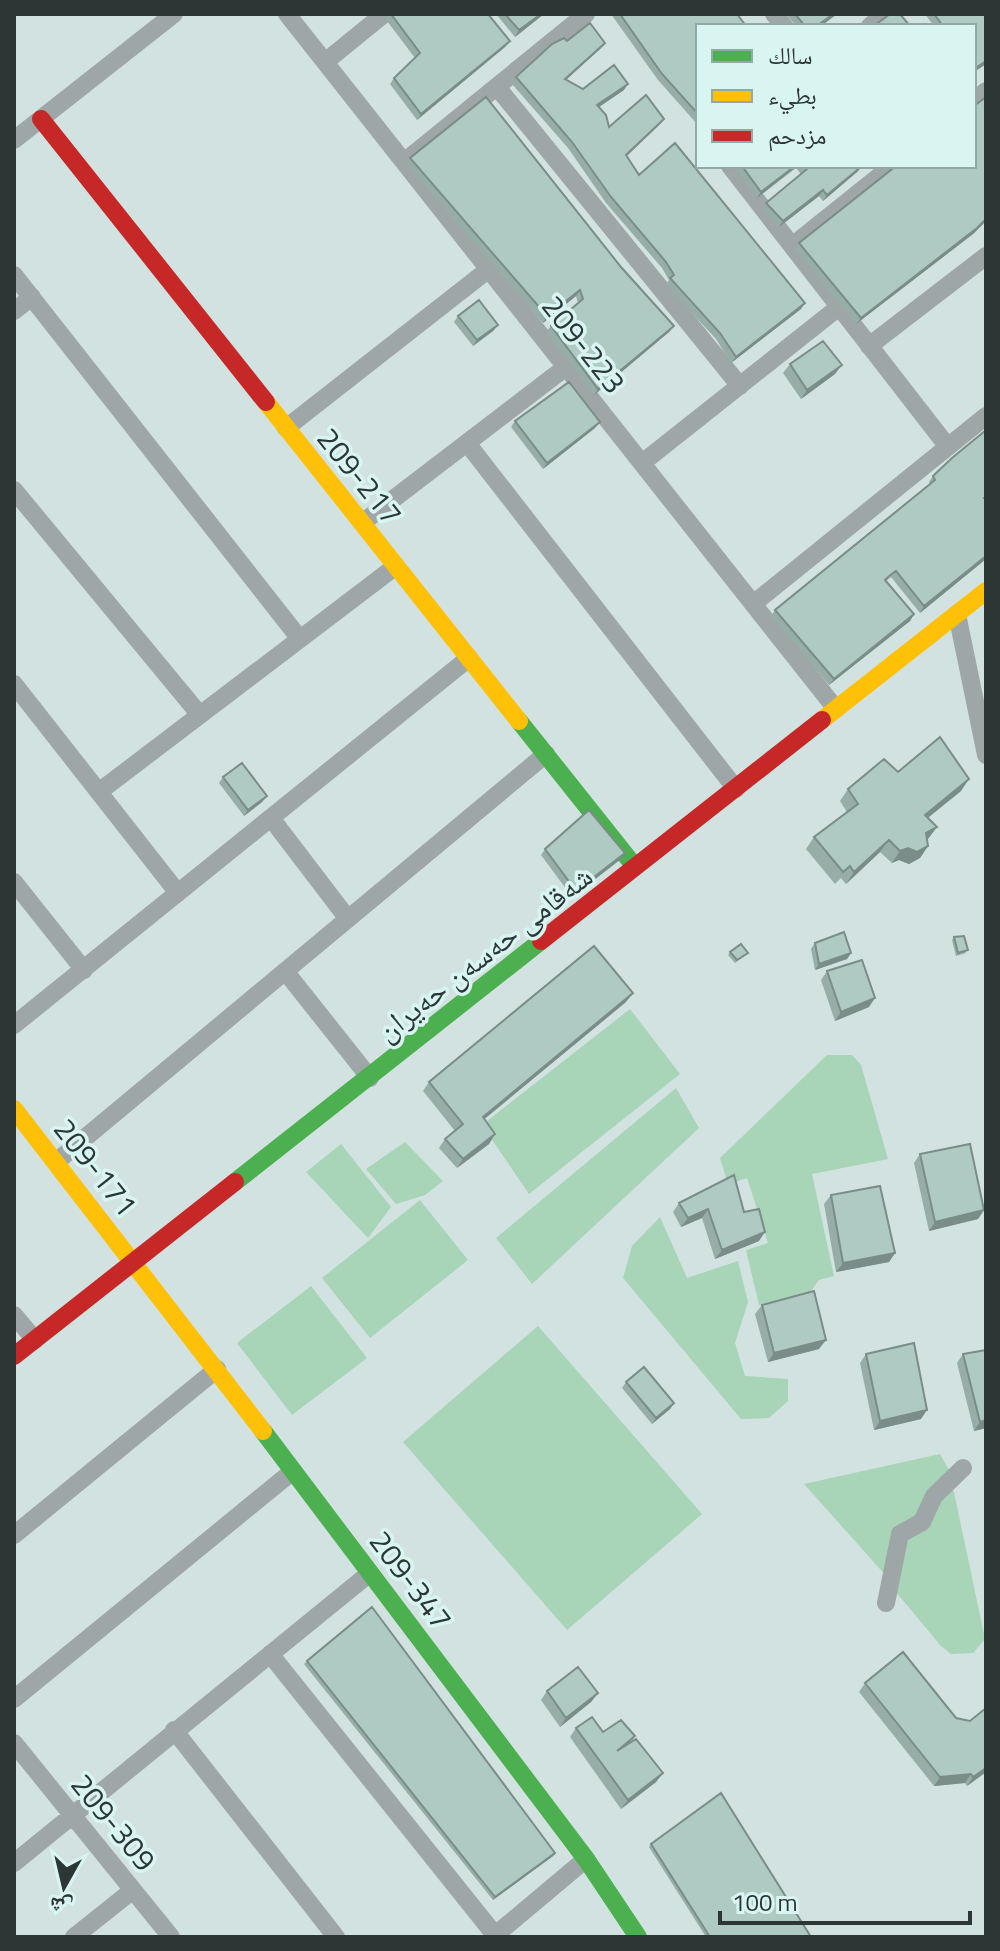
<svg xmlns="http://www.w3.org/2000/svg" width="1000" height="1951" font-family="'Titillium Web','Noto Naskh Arabic',sans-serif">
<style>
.green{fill:#a8d4b7}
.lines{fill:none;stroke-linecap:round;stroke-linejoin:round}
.street{stroke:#9fa6a7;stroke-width:18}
.fast{stroke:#4caf50;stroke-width:18}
.slow{stroke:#ffc107;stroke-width:18}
.jam{stroke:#c62828;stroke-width:18}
.wall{fill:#96aea7}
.shaded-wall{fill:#7a8d88}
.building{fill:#aecac2;stroke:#7a8d88;stroke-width:2}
.labels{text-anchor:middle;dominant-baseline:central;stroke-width:7;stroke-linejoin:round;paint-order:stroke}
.street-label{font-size:30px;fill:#2b3635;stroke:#d9f5f2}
</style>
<rect width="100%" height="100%" fill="#d2e2e0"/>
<!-- green -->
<path class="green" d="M630,1009L680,1074L529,1194L482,1125Z
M827,1055H852L861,1065L888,1159L812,1174L834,1276L819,1280L809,1294L759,1305L746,1250L768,1243L747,1178L728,1184L720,1158Z
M676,1088L699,1128L532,1284L496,1238Z
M405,1142L443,1181L425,1195L396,1204L366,1169Z
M341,1144L391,1207L368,1238L306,1172Z
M420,1200L468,1260L370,1338L322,1278Z
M660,1217L687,1278L738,1261L748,1302L735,1343L745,1376L788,1379V1401L769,1418L741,1419L623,1278L632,1246Z
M311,1286L367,1358L292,1415L237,1343Z
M538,1326L702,1514L567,1630L403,1442Z
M940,1454L951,1474L927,1494L888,1578L804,1484Z
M952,1483L985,1639L973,1653L951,1654L941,1646L896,1592L904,1538Z"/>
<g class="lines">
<!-- street -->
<path class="street" d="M287,14L836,709
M774,14L784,26
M870,26L885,14
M325,62L384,14
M497,87L740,386
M974,101L986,91
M14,140L174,14
M404,162L586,14
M730,166L948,447
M792,246L892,166
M14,275L300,639
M14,311L32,297
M869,346L986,256
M286,428L489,269
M467,443L736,789
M642,463L839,307
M14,490L200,715
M362,523L566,367
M753,604L986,416
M957,614L986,755
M14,684L178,893
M100,791L396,566
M271,818L348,919
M14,882L84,970
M285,971L370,1078
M14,1025L469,658
M56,1162L546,754
M14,1315L35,1340
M14,1535L217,1369
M886,1603L900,1534L922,1522L934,1496L963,1468
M270,1654L495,1935
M14,1699L293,1471
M174,1730L336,1937
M14,1743L171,1937
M14,1863L370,1573
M74,1937L133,1890
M493,1937L586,1859"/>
<!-- fast -->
<path class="fast" d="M519,721L632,863
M235,1182L541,941
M263,1431L586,1859L638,1937"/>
<!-- slow -->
<path class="slow" d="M266,402L519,721
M822,720L986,591
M14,1109L263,1431"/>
<!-- jam -->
<path class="jam" d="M41,119L266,402
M541,941L822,720
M14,1356L235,1182"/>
</g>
<!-- wall -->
<path class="wall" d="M387,14H488L510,41L505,47L417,120L390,84L394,78L415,58L384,17Z
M496,14H544L515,37Z
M611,14H737L698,26V125L658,80Z
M786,14H837L821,26H796Z
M925,14H986V64L974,72V26H934Z
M567,41L600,49L566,80L583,89L624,90L599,107L609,127L659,125L627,156L639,175L801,309L731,363L716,339L666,285L669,280L662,268L606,203L568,148L512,84L516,77Z
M986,97V221L973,234L856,324L795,249L799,243Z
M410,158L621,267L674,326L669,332L594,395L546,332L551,326L578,303L576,296L543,323L406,164Z
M733,166H862L857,172L823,201L819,196L779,227L762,209L766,203L801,174L796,168L757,198Z
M458,316L498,325L493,331L473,346L454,322Z
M790,364L835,374L801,399L783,373Z
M515,421L595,428L543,469L511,427Z
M986,430V559L920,613L891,577L886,581L914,614L910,621L829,685L771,616L775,610L930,484L929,482L933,476Z
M898,772L961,791L928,818L937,827L927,839L928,846L920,858L909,864L899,860L892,863L880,852L846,884L841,878L835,884L806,849L814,837L847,812L840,801L848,789Z
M223,777L267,796L262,802L244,816L219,783Z
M545,849L621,859L572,897L541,855Z
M954,937L966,953L956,956L952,940Z
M815,943L851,953L847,959L815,970L811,949Z
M730,952L748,953L735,963L728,955Z
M827,971L869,1007L835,1021L821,980Z
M626,1002L484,1119L495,1134L489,1144L457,1168L439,1148L445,1139L455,1131L423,1091L429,1082Z
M920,1154L984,1210L978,1219L929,1231L914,1163Z
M831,1195L895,1253L889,1262L836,1272L824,1204Z
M679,1203L744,1212L759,1241L715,1259L702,1218L681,1227L673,1212Z
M762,1305L819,1349L768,1362L755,1314Z
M986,1350V1428L974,1431L957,1363L963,1354Z
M866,1354L921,1419L874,1430L860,1363Z
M626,1382L674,1403L670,1409L652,1424L622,1388Z
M307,1661L555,1853L553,1856L493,1900L304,1664Z
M865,1683L986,1772L967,1786L965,1783L934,1786L859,1692Z
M547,1691L598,1693L591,1702L560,1727L541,1700Z
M576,1728L635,1736L631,1743L663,1773L656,1782L621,1809L570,1737Z
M651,1844L811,1937H706L649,1847Z"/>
<!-- shaded-wall -->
<path class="shaded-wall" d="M541,14H544L515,37L519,30Z
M833,14H837L821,26H817Z
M510,41L505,47L417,120L421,114Z
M605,43L600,49L560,85L565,79Z
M986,61V64L974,72V69Z
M628,84L624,90L593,111L597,105Z
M664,119L659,125L621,161L626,155Z
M795,166H797L757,198L761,192Z
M862,166L857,172L823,201L827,195Z
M823,190L819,196L779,227L783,221Z
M986,219V221L973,234L856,324L861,318Z
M580,290L576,296L543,323L547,316Z
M805,303L801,309L731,363L736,357Z
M498,325L493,331L473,346L477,340Z
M674,326L669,332L594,395L598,389Z
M842,365L835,374L801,399L807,390Z
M600,422L595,428L543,469L547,463Z
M986,556V559L920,613L924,606Z
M914,614L910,621L829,685L834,679Z
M969,779L961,791L916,827L925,815Z
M267,796L262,802L244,816L248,810Z
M937,827L928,839L918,845L926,833Z
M889,840L880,852L846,884L854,872Z
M928,846L920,858L909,864L899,860L892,863L900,851L908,848Z
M625,853L621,859L572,897L576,891Z
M851,953L847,959L815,970L819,964Z
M633,993L626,1002L476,1126L483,1117Z
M875,998L869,1007L835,1021L841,1012Z
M495,1134L489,1144L457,1168L463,1159Z
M708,1209L702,1218L681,1227L688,1218Z
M984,1210L978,1219L929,1231L935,1222Z
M765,1232L759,1241L715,1259L722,1250Z
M895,1253L889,1262L836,1272L843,1263Z
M826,1340L819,1349L768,1362L774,1353Z
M674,1403L670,1409L652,1424L656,1418Z
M927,1410L921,1419L874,1430L880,1421Z
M986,1420V1428L974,1431L980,1422Z
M598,1693L591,1702L560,1727L566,1718Z
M986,1768V1772L967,1786L973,1777Z
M663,1773L656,1782L621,1809L628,1800Z
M971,1774L965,1783L934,1786L940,1777Z
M555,1853L553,1856L493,1900L495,1897Z"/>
<!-- building -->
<path class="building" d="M391,14H488L510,41L421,114L394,78L420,53Z
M505,14H541L519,30Z
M620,14H737L746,26H698V114L662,74Z
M795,14H833L817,26H805Z
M890,14H900L910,26H874Z
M934,14H986V61L974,69V26H943Z
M590,23L605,43L565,79L583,89L614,65L628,84L597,105L606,115L609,127L646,95L664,119L626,155L639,175L675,143L805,303L736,357L720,333L670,278L674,275L666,262L611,197L572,142L516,77L552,44L564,38L567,41Z
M486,97L621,267L674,326L598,389L551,326L583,299L580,290L547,316L410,158Z
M986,97V219L977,228L861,318L799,243L896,166H974V106Z
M742,166H795L761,192Z
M804,166H862L827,195L823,190L783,221L766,203L807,169Z
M479,300L498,325L477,340L458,316Z
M823,341L842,365L807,390L790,364Z
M569,382L600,422L547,463L515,421Z
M986,430V497L984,498L986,500V556L924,606L896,571L888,577L885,580L914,614L834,679L775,610L935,480L933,476L952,458Z
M940,737L969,779L925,815L937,827L926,833L928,846L917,852L908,848L900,851L889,840L854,872L850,866L843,872L814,837L858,804L848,789L884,759L898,772Z
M242,763L267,796L248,810L223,777Z
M589,810L625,853L576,891L545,849Z
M844,932L851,953L819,964L815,943Z
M964,936L968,950L958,953L954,937Z
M741,944L748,953L737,960L730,952Z
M594,946L633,993L483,1117L495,1134L463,1159L445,1139L463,1124L429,1082Z
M862,960L875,998L841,1012L827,971Z
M970,1144L984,1210L935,1222L920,1154Z
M734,1175L744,1212L759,1209L765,1232L722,1250L708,1209L688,1218L679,1203Z
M880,1186L895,1253L843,1263L831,1195Z
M814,1291L826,1340L774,1353L762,1305Z
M914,1343L927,1410L880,1421L866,1354Z
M986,1350V1420L980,1422L963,1354Z
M644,1367L674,1403L656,1418L626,1382Z
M372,1607L555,1853L495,1897L307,1661Z
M903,1652L956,1718L970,1721L986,1708V1768L973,1777L971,1774L940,1777L865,1683Z
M578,1667L598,1693L566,1718L547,1691Z
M592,1717L603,1732L621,1720L635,1736L617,1751L636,1739L663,1773L628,1800L576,1728Z
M721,1793L811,1937H710L651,1844Z"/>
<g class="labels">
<!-- street labels -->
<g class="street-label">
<text transform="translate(584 344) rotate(52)">209-223</text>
<text transform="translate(360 476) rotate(51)">209-217</text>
<text transform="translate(484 953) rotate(-38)">شەقامی حەسەن حەیران</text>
<text transform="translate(96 1167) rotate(52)">209-171</text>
<text transform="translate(411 1580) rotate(53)">209-347</text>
<text transform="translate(114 1822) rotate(51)">209-309</text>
</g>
</g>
<!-- border -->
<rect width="1000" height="1951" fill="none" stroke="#2b3635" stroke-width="32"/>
<!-- legend -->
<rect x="696" y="24" width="280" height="144" fill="#d9f5f2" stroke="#93a9a6" stroke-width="2"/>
<rect x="712" y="50" width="40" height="12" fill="#4caf50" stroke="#93a9a6" stroke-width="2"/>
<text x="768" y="64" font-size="24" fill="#2b3635">سالك</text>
<rect x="712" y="90" width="40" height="12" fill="#ffc107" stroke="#93a9a6" stroke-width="2"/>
<text x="768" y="104" font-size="24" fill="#2b3635">بطيء</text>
<rect x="712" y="130" width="40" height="12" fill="#c62828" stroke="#93a9a6" stroke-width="2"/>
<text x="768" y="144" font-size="24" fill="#2b3635">مزدحم</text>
<!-- north arrow -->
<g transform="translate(64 1887) rotate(188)" stroke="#d9f5f2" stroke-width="6" paint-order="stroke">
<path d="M0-6L14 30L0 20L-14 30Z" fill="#2b3635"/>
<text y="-12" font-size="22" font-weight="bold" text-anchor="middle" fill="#2b3635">ش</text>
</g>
<!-- scale -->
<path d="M720 1911v12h250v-12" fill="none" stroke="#2b3635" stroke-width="4"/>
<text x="732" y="1911" font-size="24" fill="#2b3635" stroke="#d9f5f2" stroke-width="6" paint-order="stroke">100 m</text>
</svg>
